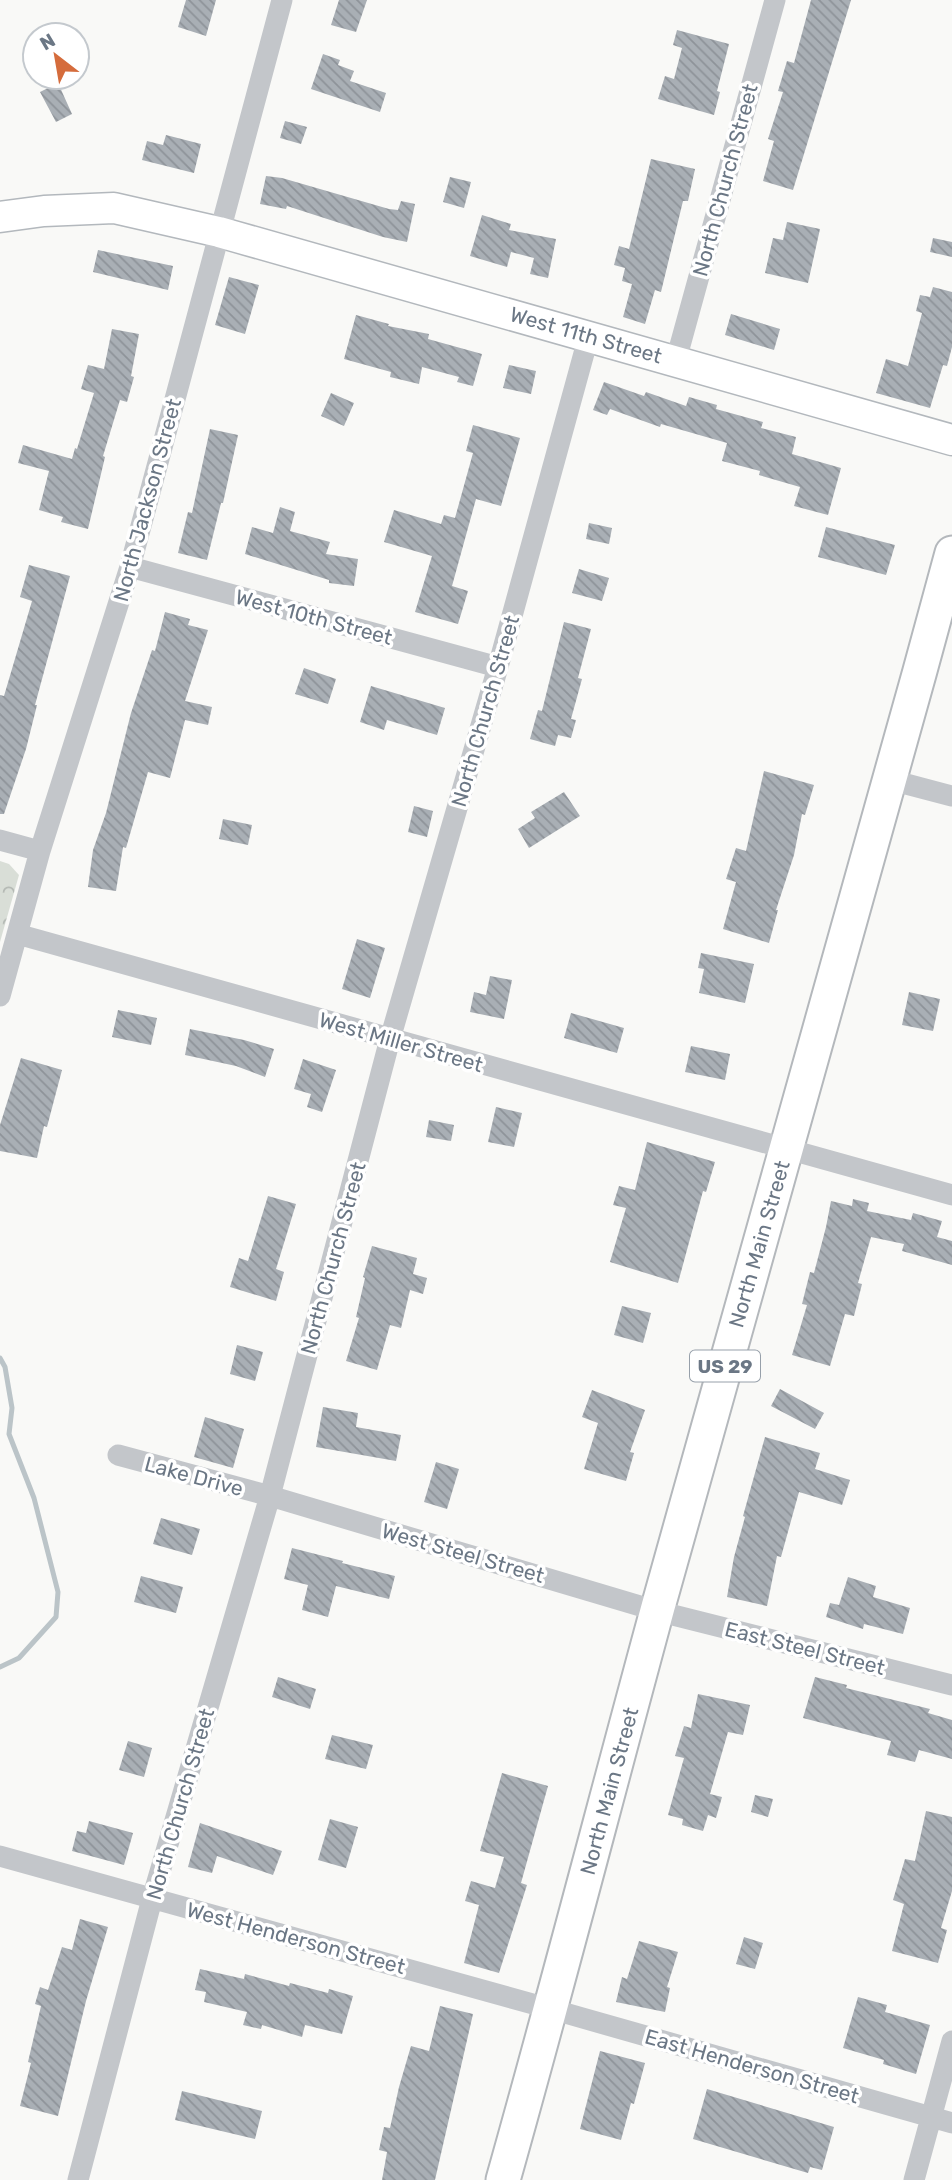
<svg xmlns="http://www.w3.org/2000/svg" width="952" height="2180" font-family="Rubik,sans-serif">
<style>
.forest{fill:url(#forest-crowns)}
.lines{fill:none;stroke-linecap:round;stroke-linejoin:round}
.stream{stroke:#bbc4c8;stroke-width:5}
.building{fill:url(#building-back-hatch)}
.secondary-casing{stroke:#b3b8bd;stroke-width:33}
.primary-casing{stroke:#b4b8bc;stroke-width:37}
.street{stroke:#c3c6ca;stroke-width:21}
.secondary{stroke:#fff;stroke-width:30}
.primary{stroke:#fff;stroke-width:33}
.labels{text-anchor:middle;dominant-baseline:central;stroke-width:7;stroke-linejoin:round;paint-order:stroke}
.shield{fill:#fff;stroke:#97a0aa;stroke-width:2}
.shield-label{font-size:19px;font-weight:bold;fill:#6b7785}
.street-label{font-size:21px;fill:#6b7785;stroke:#fff}
</style>
<defs>
<pattern id="forest-crowns" width="20" height="18" patternUnits="userSpaceOnUse" patternTransform="scale(1.75)"><rect width="20" height="18" fill="#d9ded7"/><path d="M2 6a3 3 0 1 1 6 0M12 15a3 3 0 1 1 6 0" fill="none" stroke="#b4b9b4"/></pattern>
<pattern id="building-back-hatch" width="6" height="6" patternUnits="userSpaceOnUse" patternTransform="scale(1.75)"><rect width="6" height="6" fill="#a9afb5"/><path d="M-1 5l2 2M0 0l6 6M5-1l2 2" fill="none" stroke="#8e9399"/></pattern>
</defs>
<rect width="100%" height="100%" fill="#f9f9f7"/>
<!-- forest -->
<path class="forest" d="M0,861L9,864L19,875L0,942Z"/>
<g class="lines">
<!-- stream -->
<path class="stream" d="M0,1358L5,1367L12,1408L9,1434L34,1498L58,1592L56,1617L19,1658L0,1667"/>
</g>
<!-- building -->
<path class="building" d="M186,0H216L206,36L178,27Z
M339,0H367L356,32L331,25Z
M811,0H851L793,190L763,181L774,141L768,139L783,92L778,91L787,61L794,63Z
M677,30L729,44L717,91L720,92L714,115L658,99L665,76L674,79L682,48L673,45Z
M323,54L340,60L338,65L354,71L350,81L386,93L380,112L311,89Z
M58,83L72,114L56,122L40,92Z
M285,121L307,127L301,144L280,138Z
M166,135L201,144L194,173L142,160L147,141L163,145Z
M651,159L695,169L688,201H683L661,292L655,290L645,324L623,317L632,284L622,281L625,268L614,265L619,246L629,249Z
M266,176L282,178L389,209L398,210L401,201L415,204L407,242L383,237L287,206L286,209L260,204Z
M450,177L471,182L464,208L443,202Z
M482,215L511,224L509,230L556,239L548,278L530,274L534,258L511,252L507,267L470,256Z
M787,222L820,229L808,283L765,273L773,238L783,240Z
M933,238L952,242V257L930,252Z
M98,250L173,266L168,290L93,272Z
M229,277L259,285L245,334L215,325Z
M933,287L952,292V347L947,366L943,365L930,408L876,393L886,359L908,366L922,313L916,311L920,295L930,297Z
M731,314L780,329L774,350L725,335Z
M356,315L389,324L388,326L429,334L428,339L482,354L473,386L457,382L459,377L422,367L419,384L390,377L391,372L344,359Z
M112,329L139,334L131,376L134,377L127,402L120,400L103,456L105,457L88,529L61,522L63,517L39,510L49,471L18,463L23,445L72,459L75,448L77,449L94,393L81,389L88,365L104,369Z
M509,365L536,371L531,394L503,388Z
M604,382L644,396L646,392L686,406L689,397L717,405L716,409L763,422L761,428L796,437L792,454L841,468L828,515L794,506L800,487L759,475L760,471L722,461L727,443L661,424L660,427L610,409L607,415L593,410Z
M331,393L354,403L344,426L321,416Z
M473,425L520,438L501,506L476,499L452,586L468,591L458,624L415,612L432,556L384,542L394,510L441,524L444,515L455,518L473,453L466,451Z
M210,429L238,435L223,503H221L207,560L178,553L188,512L192,513Z
M280,507L295,512L290,531L330,542L326,554L358,559L354,586L329,583V580L245,554L252,527L273,533Z
M589,523L612,528L609,544L586,539Z
M826,527L895,545L886,575L818,557Z
M29,565L70,576L35,705H37L26,749L4,814H0V695L4,696L32,601L20,597Z
M579,569L609,578L602,601L572,593Z
M165,612L190,619L188,625L208,630L185,701L212,707L208,725L185,720L170,778L148,772L126,848L123,847L116,891L88,887L93,850L106,813L131,713L152,650L155,651Z
M564,622L591,629L578,678L582,679L571,719L576,720L571,738L558,735L555,746L530,739L538,710L542,711Z
M304,668L336,679L328,704L295,694Z
M371,686L445,708L437,735L387,720L384,730L360,722Z
M764,771L814,785L805,815L802,814L794,855L776,910H778L769,943L723,929L736,882L726,879L736,848L746,851Z
M564,792L580,816L529,848L518,829L535,818L531,812Z
M414,806L433,811L427,837L408,832Z
M223,819L252,825L248,845L219,839Z
M357,939L385,948L370,998L342,989Z
M701,953L754,964L745,1003L699,993L704,969L698,968Z
M490,976L512,980L504,1019L470,1012L474,992L486,995Z
M909,992L940,999L933,1031L902,1025Z
M118,1010L157,1018L151,1045L112,1037Z
M571,1013L624,1028L617,1053L564,1038Z
M190,1029L244,1040L274,1049L265,1077L236,1066L185,1055Z
M691,1046L730,1054L725,1080L685,1072Z
M21,1058L62,1070L47,1127L44,1126L37,1158L0,1151V1125Z
M303,1059L336,1070L322,1112L307,1107L311,1094L294,1089Z
M496,1107L522,1113L514,1147L488,1142Z
M429,1120L454,1125L451,1141L426,1137Z
M647,1142L715,1162L706,1192L703,1191L678,1283L610,1262L626,1208L613,1205L619,1186L635,1190Z
M268,1196L296,1204L276,1269L284,1272L276,1301L230,1287L239,1258L248,1261Z
M853,1199L869,1203L867,1211L911,1220L913,1213L942,1221L937,1237L952,1241V1265L902,1251L904,1244L871,1237L858,1283L862,1284L854,1316L845,1314L830,1366L792,1355L807,1305L802,1304L810,1272L814,1273L826,1227L831,1201L852,1206Z
M372,1246L417,1258L413,1274L427,1278L423,1294L410,1290L401,1328L390,1325L377,1370L346,1361L359,1318L356,1317L365,1278L363,1277Z
M622,1306L651,1313L643,1343L614,1335Z
M237,1345L263,1352L255,1381L230,1374Z
M780,1389L824,1413L815,1429L771,1406Z
M592,1390L645,1410L630,1452L634,1453L626,1481L584,1469L598,1423L582,1417Z
M323,1407L358,1413L356,1427L401,1435L396,1461L316,1447Z
M205,1417L244,1429L233,1468L194,1457Z
M765,1437L820,1453L815,1469L850,1480L842,1505L799,1492L781,1557L777,1556L767,1606L727,1597L734,1557L745,1517L743,1516Z
M436,1462L459,1469L447,1509L424,1502Z
M161,1518L200,1529L192,1555L153,1544Z
M292,1548L343,1561L342,1563L395,1576L389,1599L336,1586L328,1617L302,1610L308,1585L284,1579Z
M141,1576L183,1587L176,1613L134,1602Z
M848,1577L876,1586L873,1597L910,1608L903,1634L864,1624L863,1629L826,1617L830,1603L839,1605Z
M278,1677L316,1689L310,1709L272,1697Z
M815,1677L847,1685L846,1688L930,1709L928,1713L952,1720V1759L919,1750L915,1762L887,1755L891,1741L803,1718Z
M698,1694L750,1705L743,1735L728,1732L710,1794L722,1797L716,1818L708,1815L703,1831L682,1825L683,1819L668,1815L684,1758L675,1756L684,1726L691,1728Z
M332,1735L373,1745L366,1769L325,1759Z
M128,1741L152,1748L144,1777L119,1770Z
M502,1773L548,1786L521,1883L527,1885L499,1973L464,1963L479,1905L465,1901L471,1881L495,1888L504,1857L480,1851Z
M755,1795L773,1799L768,1817L751,1812Z
M926,1811L952,1817V1891L941,1928L947,1930L938,1963L892,1951L904,1904L893,1900L905,1859L915,1861Z
M330,1819L358,1827L346,1868L318,1860Z
M89,1821L133,1833L124,1865L72,1851L77,1831L86,1833Z
M200,1823L282,1851L273,1875L217,1856L212,1873L188,1867Z
M80,1919L108,1927L86,2001L58,2116L20,2106L31,2063L28,2062L41,2006L35,2004L40,1987L48,1990L62,1947L72,1950Z
M744,1937L763,1943L755,1969L736,1964Z
M639,1941L678,1952L667,1987L670,1988L665,2012L616,2002L622,1977L627,1979Z
M200,1969L244,1979L245,1974L289,1986L290,1983L328,1993L329,1989L353,1996L342,2034L305,2025L302,2037L262,2025L261,2029L243,2025L247,2012L204,2002L206,1992L195,1990Z
M858,1997L887,2005L885,2012L930,2025L916,2074L883,2064L884,2060L843,2048Z
M440,2006L473,2014L435,2180H382L387,2152L379,2150L384,2127L390,2128L399,2087L411,2046L429,2051Z
M600,2051L645,2063L634,2104L631,2103L621,2140L580,2129Z
M707,2089L834,2127L822,2170L810,2167L808,2173L693,2139Z
M182,2091L262,2111L255,2139L175,2120Z"/>
<g class="lines">
<defs>
<path id="secondary" d="M0,217L44,211L114,208L219,232L952,440"/>
<path id="primary" d="M503,2180C557,1989 606,1798 658,1607C755,1255 857,905 952,553"/>
</defs>
<!-- secondary casing -->
<use href="#secondary" class="secondary-casing"/>
<!-- primary casing -->
<use href="#primary" class="primary-casing"/>
<!-- street -->
<path class="street" d="M676,360L775,0
M130,567L498,667
M891,780L952,796
M0,840L40,851
M17,934L952,1195
M0,996L40,851L130,567L282,0
M118,1455L270,1496L657,1611L952,1685
M0,1856L551,2009L952,2123
M78,2180L152,1899L270,1496L390,1039L498,667L589,335
M914,2180L952,2041"/>
<!-- secondary -->
<use href="#secondary" class="secondary"/>
<!-- primary -->
<use href="#primary" class="primary"/>
</g>
<g class="labels">
<!-- shield labels -->
<rect class="shield" x="690" y="1350.5" width="70" height="31" rx="5"/>
<g class="shield-label">
<text x="725" y="1366">US 29</text>
</g>
<!-- street labels -->
<g class="street-label">
<text transform="translate(725 180) rotate(-75)">North Church Street</text>
<text transform="translate(586 335) rotate(16)">West 11th Street</text>
<text transform="translate(147 500) rotate(-75)">North Jackson Street</text>
<text transform="translate(314 617) rotate(15)">West 10th Street</text>
<text transform="translate(485 711) rotate(-74)">North Church Street</text>
<text transform="translate(401 1042) rotate(16)">West Miller Street</text>
<text transform="translate(759 1244) rotate(-74)">North Main Street</text>
<text transform="translate(333 1258) rotate(-75)">North Church Street</text>
<text transform="translate(194 1476) rotate(15)">Lake Drive</text>
<text transform="translate(463 1553) rotate(16)">West Steel Street</text>
<text transform="translate(805 1648) rotate(14)">East Steel Street</text>
<text transform="translate(609 1791) rotate(-75)">North Main Street</text>
<text transform="translate(180 1804) rotate(-74)">North Church Street</text>
<text transform="translate(296 1938) rotate(15)">West Henderson Street</text>
<text transform="translate(752 2066) rotate(16)">East Henderson Street</text>
</g>
</g>
<!-- north arrow -->
<g transform="translate(56 56) rotate(329)"><circle r="33" fill="#ffffff" stroke="#c4c9ce" stroke-width="2"/>
<path d="M0-5L12 26L0 18L-12 26Z" fill="#d56c3c"/>
<text y="-10" font-size="19" font-weight="bold" text-anchor="middle" fill="#6b7785">N</text>
</g>
</svg>
